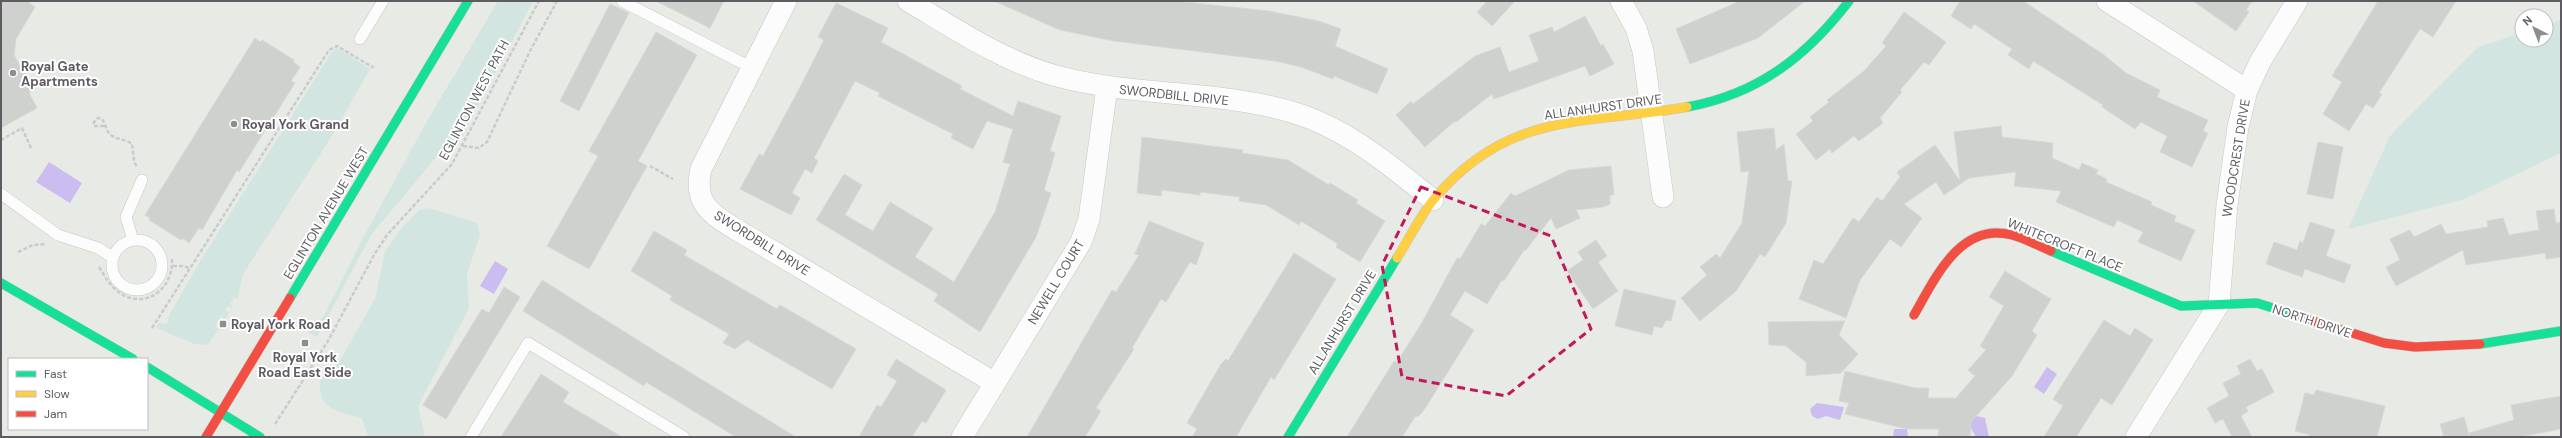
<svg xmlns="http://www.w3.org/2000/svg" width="2562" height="438" font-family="'DM Sans',sans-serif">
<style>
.green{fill:#d3e5e0}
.water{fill:#ccbdf0}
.building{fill:#cfd1ce;stroke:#d6d9d4}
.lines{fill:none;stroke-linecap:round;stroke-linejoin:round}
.lane-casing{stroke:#c6c7c5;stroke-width:12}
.street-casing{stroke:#c6c7c5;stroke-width:22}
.fast-casing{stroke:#c6c7c6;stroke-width:10}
.slow-casing{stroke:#c6c7c6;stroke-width:10}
.jam-casing{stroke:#c6c7c6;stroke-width:10}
.path{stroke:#c9ccce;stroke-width:2.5;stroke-dasharray:4 2;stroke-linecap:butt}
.lane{stroke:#fbfcfb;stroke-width:11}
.street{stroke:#fbfcfb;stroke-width:21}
.fast{stroke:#16e098;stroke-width:9}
.slow{stroke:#ffcf43;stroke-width:9}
.jam{stroke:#f24e42;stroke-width:9}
.marked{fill:none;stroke:#c2185b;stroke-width:3;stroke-dasharray:8 5;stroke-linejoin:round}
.poi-dot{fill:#8e8d8f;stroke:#fff;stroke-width:1.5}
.labels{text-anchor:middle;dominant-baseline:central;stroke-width:4;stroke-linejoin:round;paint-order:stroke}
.poi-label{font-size:13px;font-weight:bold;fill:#5e5b61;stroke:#fff;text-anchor:start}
.street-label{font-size:13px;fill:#5e5b61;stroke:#fff}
</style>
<rect width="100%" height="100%" fill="#e7eae5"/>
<!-- green -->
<path class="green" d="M498,1H533L460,141L450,143L443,149L371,235L317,337L308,332L324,316L361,242L426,123Z
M2561,20V153L2465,199L2348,229L2390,136L2478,47L2522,33V40H2546V25Z
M337,48L370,69L330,139L243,274L237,299L234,297L230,304L233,306L232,308L228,306L225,310L229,313L225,319L221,316L215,326L219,329L207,345L194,344L159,329L156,327L159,323L167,324L169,316L196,268L332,52Z
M429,208L477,223L480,235L467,274L469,308L418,406L425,437H368L362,418C336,412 315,408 321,376L338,364L375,299L385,252L399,231L419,210Z"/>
<!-- water -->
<path class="water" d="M49,162L82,183L70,203L36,182Z
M495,261L508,269L494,294L480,286Z
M2047,367L2057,374L2044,394L2034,387Z
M1817,403L1844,407L1840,420L1826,416L1818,419L1812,416L1810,409Z
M1976,416L1985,418L1989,437H1976L1970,427L1971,421Z
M1894,429H1907L1908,437H1893Z"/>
<!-- building -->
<path class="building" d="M1,1H27L35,7L16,39L14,55L34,89L30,91V95L37,108L1,128Z
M656,1H724L710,28Z
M994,1H1176L1269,11L1319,21L1341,29L1335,46L1388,69L1377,94L1334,76L1333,79L1301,67L1275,61L1114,41L1060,30Z
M1487,1H1515L1492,26L1477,12Z
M1740,1H1805L1758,38L1690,64L1676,29Z
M1960,1H2023L2104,55L2126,73L2160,90L2157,97L2208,120L2203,131L2208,133L2192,167L2160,152L2167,136L2141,122L2135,129L2102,107L2103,105L2033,61L2029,69L2008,55L2012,49L1974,24L1971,29L1951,16Z
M2193,1H2252L2246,10L2249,12L2236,31Z
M2378,1H2456L2433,37L2420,29L2379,93L2382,94L2373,108L2366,104L2349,131L2323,114L2342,82L2332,76Z
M836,3L888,28L881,42L962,86L960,89L1013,116L1018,101L1061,116L1050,151L1055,153L1044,190L1051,193L1036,237L980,332L934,301L938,294L816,220L844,174L862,185L845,215L873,231L890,202L933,228L915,257L954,282L995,212L1010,164L1003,162L1013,129L987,121L973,149L951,138L953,134L878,96L880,93L855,81L814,158L818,161L812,173L805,169L792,193L800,198L791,215L740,189L759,154L763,156L798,91L824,40L818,37Z
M610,4L629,13L579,111L560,101Z
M1904,12L1946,42L1929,65L1924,62L1900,90L1902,92L1880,118L1883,123L1859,141L1854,136L1832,153L1830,149L1816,160L1796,134L1813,121L1810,117L1829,102L1827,100L1864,71L1886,46L1882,43Z
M1585,16L1601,46L1603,44L1614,64L1590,76L1585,66L1494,99L1492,94L1456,122L1455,121L1425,147L1396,115L1411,101L1413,104L1475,56L1500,47L1509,72L1539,61L1529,35L1552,27L1554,32Z
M656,32L697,55L638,161L647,166L589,269L547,246L598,156L589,151Z
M255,38L260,42L262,40L294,60L293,62L300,67L291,81L295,83L239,172L237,170L202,230L199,228L189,243L182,238L181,240L149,220L150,218L145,215Z
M2001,126L2002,137L2053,143L2052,158L2079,170L2082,163L2098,170L2096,174L2107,179L2106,182L2152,202L2151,205L2176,216L2174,221L2195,230L2181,261L2138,242L2143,232L2117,220L2114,227L2056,202L2061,191L2014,186L2016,172L1969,178L1944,195L1936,182L1904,204L1922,218L1901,247L1890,239L1860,280L1846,318L1799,299L1814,260L1823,264L1853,218L1859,222L1877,197L1882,201L1900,177L1897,172L1935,145L1960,181L1954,132Z
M1774,128L1776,150L1784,144L1788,181H1792L1786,223L1765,257L1760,254L1736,291L1700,321L1681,298L1707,275L1700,267L1716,254L1720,258L1742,223L1749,171L1741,172L1737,132Z
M1142,137L1243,150L1242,153L1288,160L1329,185L1330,183L1358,200L1356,203L1385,221L1360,262L1336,247L1338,244L1301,221L1299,225L1266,205L1239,201L1240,197L1200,192V195L1162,190L1161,196L1137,193Z
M2318,142L2343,147L2333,199L2307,194Z
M1611,166L1614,195H1610V204L1603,207L1576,210L1580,218L1556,229L1551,218L1525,251L1524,250L1504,281L1502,280L1487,304L1465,291L1450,315L1474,330L1426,407L1420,415L1415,417L1402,437H1347L1394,361L1397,362L1420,326L1457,258L1460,259L1481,224L1485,226L1511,193L1515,196L1569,170Z
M2554,209L2556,223L2561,222V257L2546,259L2545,253L2466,265L2463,250L2396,286L2386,267L2400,260L2390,239L2410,230L2414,237L2441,224L2446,234L2488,227L2487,221L2503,218L2509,235L2539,230L2536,211Z
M1149,221L1204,243L1196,265L1190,262L1166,302L1161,299L1132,348L1134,349L1096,408L1101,411L1085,437H1027L1112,290L1116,292L1139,255L1135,254Z
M2310,222L2335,230L2326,256L2351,265L2344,283L2305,269L2302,277L2266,264L2274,242L2297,250L2300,241L2303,243Z
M654,231L687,250L684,255L777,309L780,305L856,349L832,389L747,340L735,349L723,343L729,334L670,300L672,296L631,271Z
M1596,240L1607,256L1598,262L1618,291L1593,309L1567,271L1583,260L1578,252Z
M1294,253L1336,279L1274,380L1271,377L1236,437H1192L1197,429L1187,423L1221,364L1226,359L1228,361Z
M2005,271L2051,299L2032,331L2037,335L2012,376L1971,422L1970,437H1938L1939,429H1907L1845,414L1849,403L1839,401L1845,371L1915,388H1929L1928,398H1956L1975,376L1968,370L1986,350L1980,346L2004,306L1989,297Z
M542,280L663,356L796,437H736L646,382L644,386L523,311Z
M504,287L520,297L446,419L423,405L482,309L489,313Z
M1624,289L1676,301L1671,321L1666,320L1662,328L1654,326L1652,335L1615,326Z
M2104,320L2130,336L2135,328L2153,340L2112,405L2101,398L2076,437H2044L2063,406L2053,399Z
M1845,321L1839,335L1858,354L1841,373L1806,376V362L1786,346L1769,345L1768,322Z
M896,359L946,390L926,423L922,421L912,437H859L877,405L881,407L897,381L887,375Z
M2250,359L2257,371L2262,369L2274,392L2246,407L2248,411L2241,416L2252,437H2232L2223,419L2215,423L2207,408L2229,396L2223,383L2241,374L2237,366Z
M541,374L569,392L563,402L622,437H501Z
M2316,390L2385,406L2377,437H2309L2310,435L2295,431L2305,393L2314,395Z
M2561,396V429L2519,437H2444L2440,424L2464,417L2469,435V433L2514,420L2511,405Z"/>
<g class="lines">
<defs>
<path id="lane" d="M622,1L752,68
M360,39L383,1
M1,194L58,235L98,248L112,257
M112 265a25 25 0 1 1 50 0a25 25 0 1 1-50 0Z
M133,240L126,217L142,180
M471,437L528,343L684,437"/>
<path id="street" d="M786,1L701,169C693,204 711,214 737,230L995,383
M908,1C954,28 1001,60 1053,75C1134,98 1225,89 1301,115C1349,131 1394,168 1433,200
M1621,1L1636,28L1643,51L1663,197
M2107,1L2247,90
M962,437L1081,242L1089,219L1107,87
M2136,437L2219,304L2227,205L2238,127L2247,90L2260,62L2297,1"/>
<path id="fast" d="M1687,107C1758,94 1806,57 1849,1
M2051,251L2181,306L2257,303L2298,316
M1,283L133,359
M290,298L468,1
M2480,344L2561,331
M147,367L260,437
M1288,437L1397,258"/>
<path id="slow" d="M1397,258C1409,239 1420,216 1434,199C1509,110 1585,125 1687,107"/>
<path id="jam" d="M1914,315C1935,279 1960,221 2012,235C2025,238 2038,246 2051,251
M2298,316L2384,343L2415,347L2480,344
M206,437L290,298"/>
</defs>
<!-- lane casing -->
<use href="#lane" class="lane-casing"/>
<!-- street casing -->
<use href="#street" class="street-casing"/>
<!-- fast casing -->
<use href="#fast" class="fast-casing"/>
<!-- slow casing -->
<use href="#slow" class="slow-casing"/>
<!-- jam casing -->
<use href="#jam" class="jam-casing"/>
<!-- path -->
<path class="path" d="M104,126H94V122L98,118L102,119C106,124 105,130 111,135C117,140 126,139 132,144L134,160L137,168
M1,140L22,128L31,148
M463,146L479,148L487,142L530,51L557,1
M650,166L673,179
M18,252L33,245L46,244
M173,266H184L190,269
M99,267C106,278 111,288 123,295C150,309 174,285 172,259
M152,328L329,50L337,46L374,68
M275,424L328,341L374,255L387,235L452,164L539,1"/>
<!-- lane -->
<use href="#lane" class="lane"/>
<!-- street -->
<use href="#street" class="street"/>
<!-- fast -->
<use href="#fast" class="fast"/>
<!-- slow -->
<use href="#slow" class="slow"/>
<!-- jam -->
<use href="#jam" class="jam"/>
</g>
<!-- marked area -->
<path class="marked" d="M1421,187L1551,236L1591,329L1506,396L1402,377L1382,265Z"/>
<!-- markers -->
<g class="poi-dot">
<circle cx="13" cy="73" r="4"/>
<circle cx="234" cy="124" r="4"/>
<rect x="219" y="320" width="8" height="8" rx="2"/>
<rect x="301" y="339" width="8" height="8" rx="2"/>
</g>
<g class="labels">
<!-- poi labels -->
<g class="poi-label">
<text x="21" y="66">Royal Gate<tspan x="21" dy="15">Apartments</tspan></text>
<text x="242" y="124">Royal York Grand</text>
<text x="231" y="324">Royal York Road</text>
<text x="305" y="357" text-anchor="middle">Royal York<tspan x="305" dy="15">Road East Side</tspan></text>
</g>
<!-- street labels -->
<g class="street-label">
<text transform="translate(1174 95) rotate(6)">SWORDBILL DRIVE</text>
<text transform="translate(474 100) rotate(-62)">EGLINTON WEST PATH</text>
<text transform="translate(1603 107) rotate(-8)">ALLANHURST DRIVE</text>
<text transform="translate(2236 158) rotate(-81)">WOODCREST DRIVE</text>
<text transform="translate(326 213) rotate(-59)">EGLINTON AVENUE WEST</text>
<text transform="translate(762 243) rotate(32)">SWORDBILL DRIVE</text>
<text transform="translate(2065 245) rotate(22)">WHITECROFT PLACE</text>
<text transform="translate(1056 282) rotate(-59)">NEWELL COURT</text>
<text transform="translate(2312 321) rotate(18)">NORTH DRIVE</text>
<text transform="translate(1342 322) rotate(-59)">ALLANHURST DRIVE</text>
</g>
</g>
<!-- border -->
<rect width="2562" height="438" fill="none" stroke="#5e5b61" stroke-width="4"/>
<!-- legend -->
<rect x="8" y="358" width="140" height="72" fill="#ffffff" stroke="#bfbdc0"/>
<rect x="16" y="371" width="20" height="6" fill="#16e098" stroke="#bfbdc0"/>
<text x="44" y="378" font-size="12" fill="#5e5b61">Fast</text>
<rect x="16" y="391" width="20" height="6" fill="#ffcf43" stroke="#bfbdc0"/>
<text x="44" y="398" font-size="12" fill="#5e5b61">Slow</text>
<rect x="16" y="411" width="20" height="6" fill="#f24e42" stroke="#bfbdc0"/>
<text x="44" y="418" font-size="12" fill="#5e5b61">Jam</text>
<!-- north arrow -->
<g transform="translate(2534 28) rotate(318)"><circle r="19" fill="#ffffff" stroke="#bfbdc0"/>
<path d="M0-3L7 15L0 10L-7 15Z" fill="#8e8d8f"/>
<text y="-6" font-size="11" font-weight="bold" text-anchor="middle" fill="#5e5b61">N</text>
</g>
</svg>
